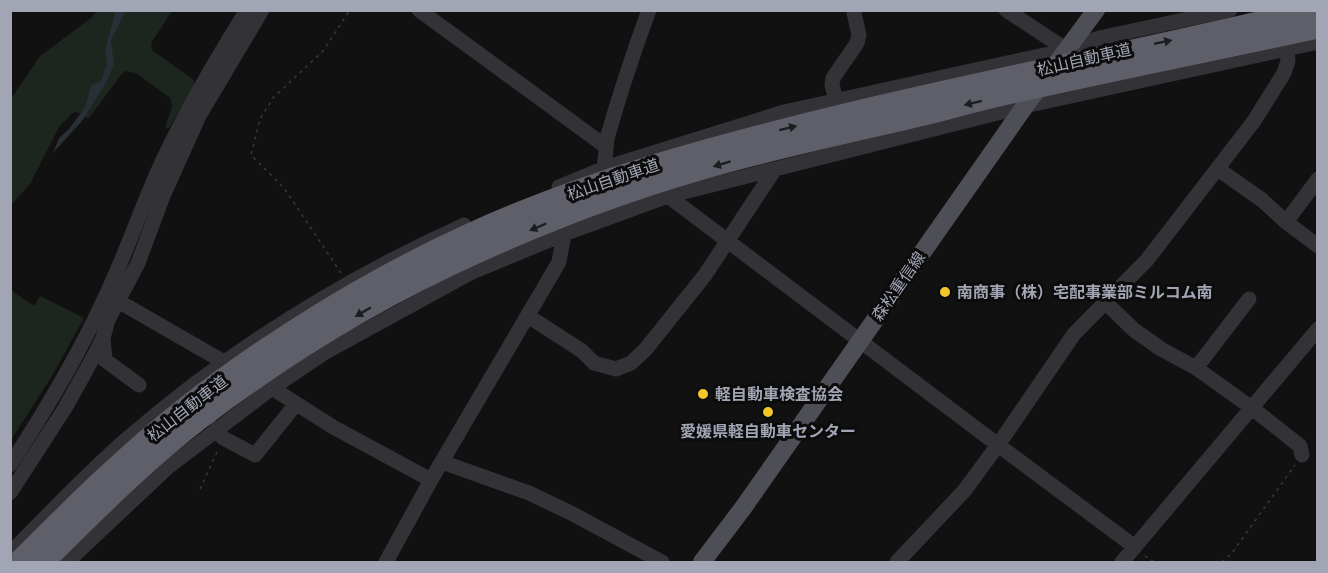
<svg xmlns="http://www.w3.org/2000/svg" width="1328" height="573" font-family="'PT Sans Narrow','Noto Sans JP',sans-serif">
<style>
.green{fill:#1d251f}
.water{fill:#292f37}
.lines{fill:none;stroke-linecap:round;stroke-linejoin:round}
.path{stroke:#38393e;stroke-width:1.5;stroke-dasharray:3 4.5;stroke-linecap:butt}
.minor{stroke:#323237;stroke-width:15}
.major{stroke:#4e4e56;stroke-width:18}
.highway-bridge{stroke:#5e5f68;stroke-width:21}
.oneway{fill:#1c1d1f}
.poi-dot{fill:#f1c729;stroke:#0c0c0d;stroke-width:2}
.labels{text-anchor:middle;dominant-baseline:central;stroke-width:6;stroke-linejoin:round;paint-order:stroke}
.street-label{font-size:16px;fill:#a2a5b3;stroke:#0c0c0d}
.poi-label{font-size:16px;font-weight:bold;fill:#a2a5b3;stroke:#0c0c0d;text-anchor:start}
</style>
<rect width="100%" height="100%" fill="#111112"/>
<!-- green -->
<path class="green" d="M97,11H172L153,40L151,45L153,51L194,80V86L169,128H165L172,107L170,98L136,73L124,71L89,118L85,117L75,111L59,127L30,184L11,205V99L40,56L91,18Z
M11,290L34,306L40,296L84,318L52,376L11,440Z"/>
<!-- water -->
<path class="water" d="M116,11H125L111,41L114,64L106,83L82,121L53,153L59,138L69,129L86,106L91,85L101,81L107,64L105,49Z"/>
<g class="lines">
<!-- path -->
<path class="path" d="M341,273L284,188L251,155L260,119L273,98L323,51L350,10
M200,489L218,450
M1145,556L1154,562
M1222,562L1232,553L1295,465"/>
<!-- minor -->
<path class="minor" d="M419,10L605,146
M1006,10L1067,50
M836,100L832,85L833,78L857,43L859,35L854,13
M1218,169L1262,200L1286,222L1318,246
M600,176C608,164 604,149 608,135C620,93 634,51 649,10
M559,187L605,168L784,112L1067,50L1099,38L1230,10
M668,196L998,445L1074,334L1147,260L1254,121L1284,73L1288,61L1287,49
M1286,222L1318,179
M118,301L224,362
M1105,302L1134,330L1161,349L1196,368L1252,408L1300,446L1302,455
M528,316L582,351L594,363L616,369L631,363L645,350L705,275L775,169
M103,338L105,360L139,385
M1196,368L1249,299
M272,388L333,427L431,480
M217,428L223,438L255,455L296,404
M442,462L529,493L569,512L662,562
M10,465C46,410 80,353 107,293C128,249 143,202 164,158C188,107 217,58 247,10
M10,493L65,408L95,354L103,338L108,320L138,263L163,196L199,116L262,10
M10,553C49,515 86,474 127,439C228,351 343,280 464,225
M67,562L168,467L272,388L324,353L472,272L564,234L668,196L1025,106L1318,42
M386,562L431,480L559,262L564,234L568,227
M897,562L964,491L998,445L1135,547
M1122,562L1318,329"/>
<!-- major -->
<path class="major" d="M702,562L743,508L1025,106L1096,10"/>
<!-- highway-bridge -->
<path class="highway-bridge" d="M18,562C72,508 126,454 187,406C271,340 371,279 469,234C589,179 717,145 845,114C999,77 1155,47 1309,10
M44,562C94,513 144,462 200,419C285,354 381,296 479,252C560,215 645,184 731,161C795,144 860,130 924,115C945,110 965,104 986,99C1096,74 1207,52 1318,28"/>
</g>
<!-- one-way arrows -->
<defs><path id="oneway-solid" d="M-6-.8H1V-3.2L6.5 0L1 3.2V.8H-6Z" transform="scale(1.5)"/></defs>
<g class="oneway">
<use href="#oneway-solid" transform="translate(1163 42) rotate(-12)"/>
<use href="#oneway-solid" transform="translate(973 103) rotate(166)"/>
<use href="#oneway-solid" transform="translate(788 128) rotate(-14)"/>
<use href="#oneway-solid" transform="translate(722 164) rotate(163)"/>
<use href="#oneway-solid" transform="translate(538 227) rotate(157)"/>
<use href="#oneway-solid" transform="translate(363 312) rotate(150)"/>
</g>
<!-- markers -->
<g class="poi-dot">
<circle cx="945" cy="292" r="6"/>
<circle cx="703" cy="394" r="6"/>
<circle cx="768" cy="412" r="6"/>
</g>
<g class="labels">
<!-- street labels -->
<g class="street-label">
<text transform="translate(1084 59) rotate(-13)">松山自動車道</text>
<text transform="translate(613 179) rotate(-19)">松山自動車道</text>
<text transform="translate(898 286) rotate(-55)">森松重信線</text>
<text transform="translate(187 408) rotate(-38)">松山自動車道</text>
</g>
<!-- poi labels -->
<g class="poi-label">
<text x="957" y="292">南商事（株）宅配事業部ミルコム南</text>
<text x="715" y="394">軽自動車検査協会</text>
<text x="768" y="431" text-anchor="middle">愛媛県軽自動車センター</text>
</g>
</g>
<!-- border -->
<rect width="1328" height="573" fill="none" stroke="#a2a5b3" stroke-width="24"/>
</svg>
